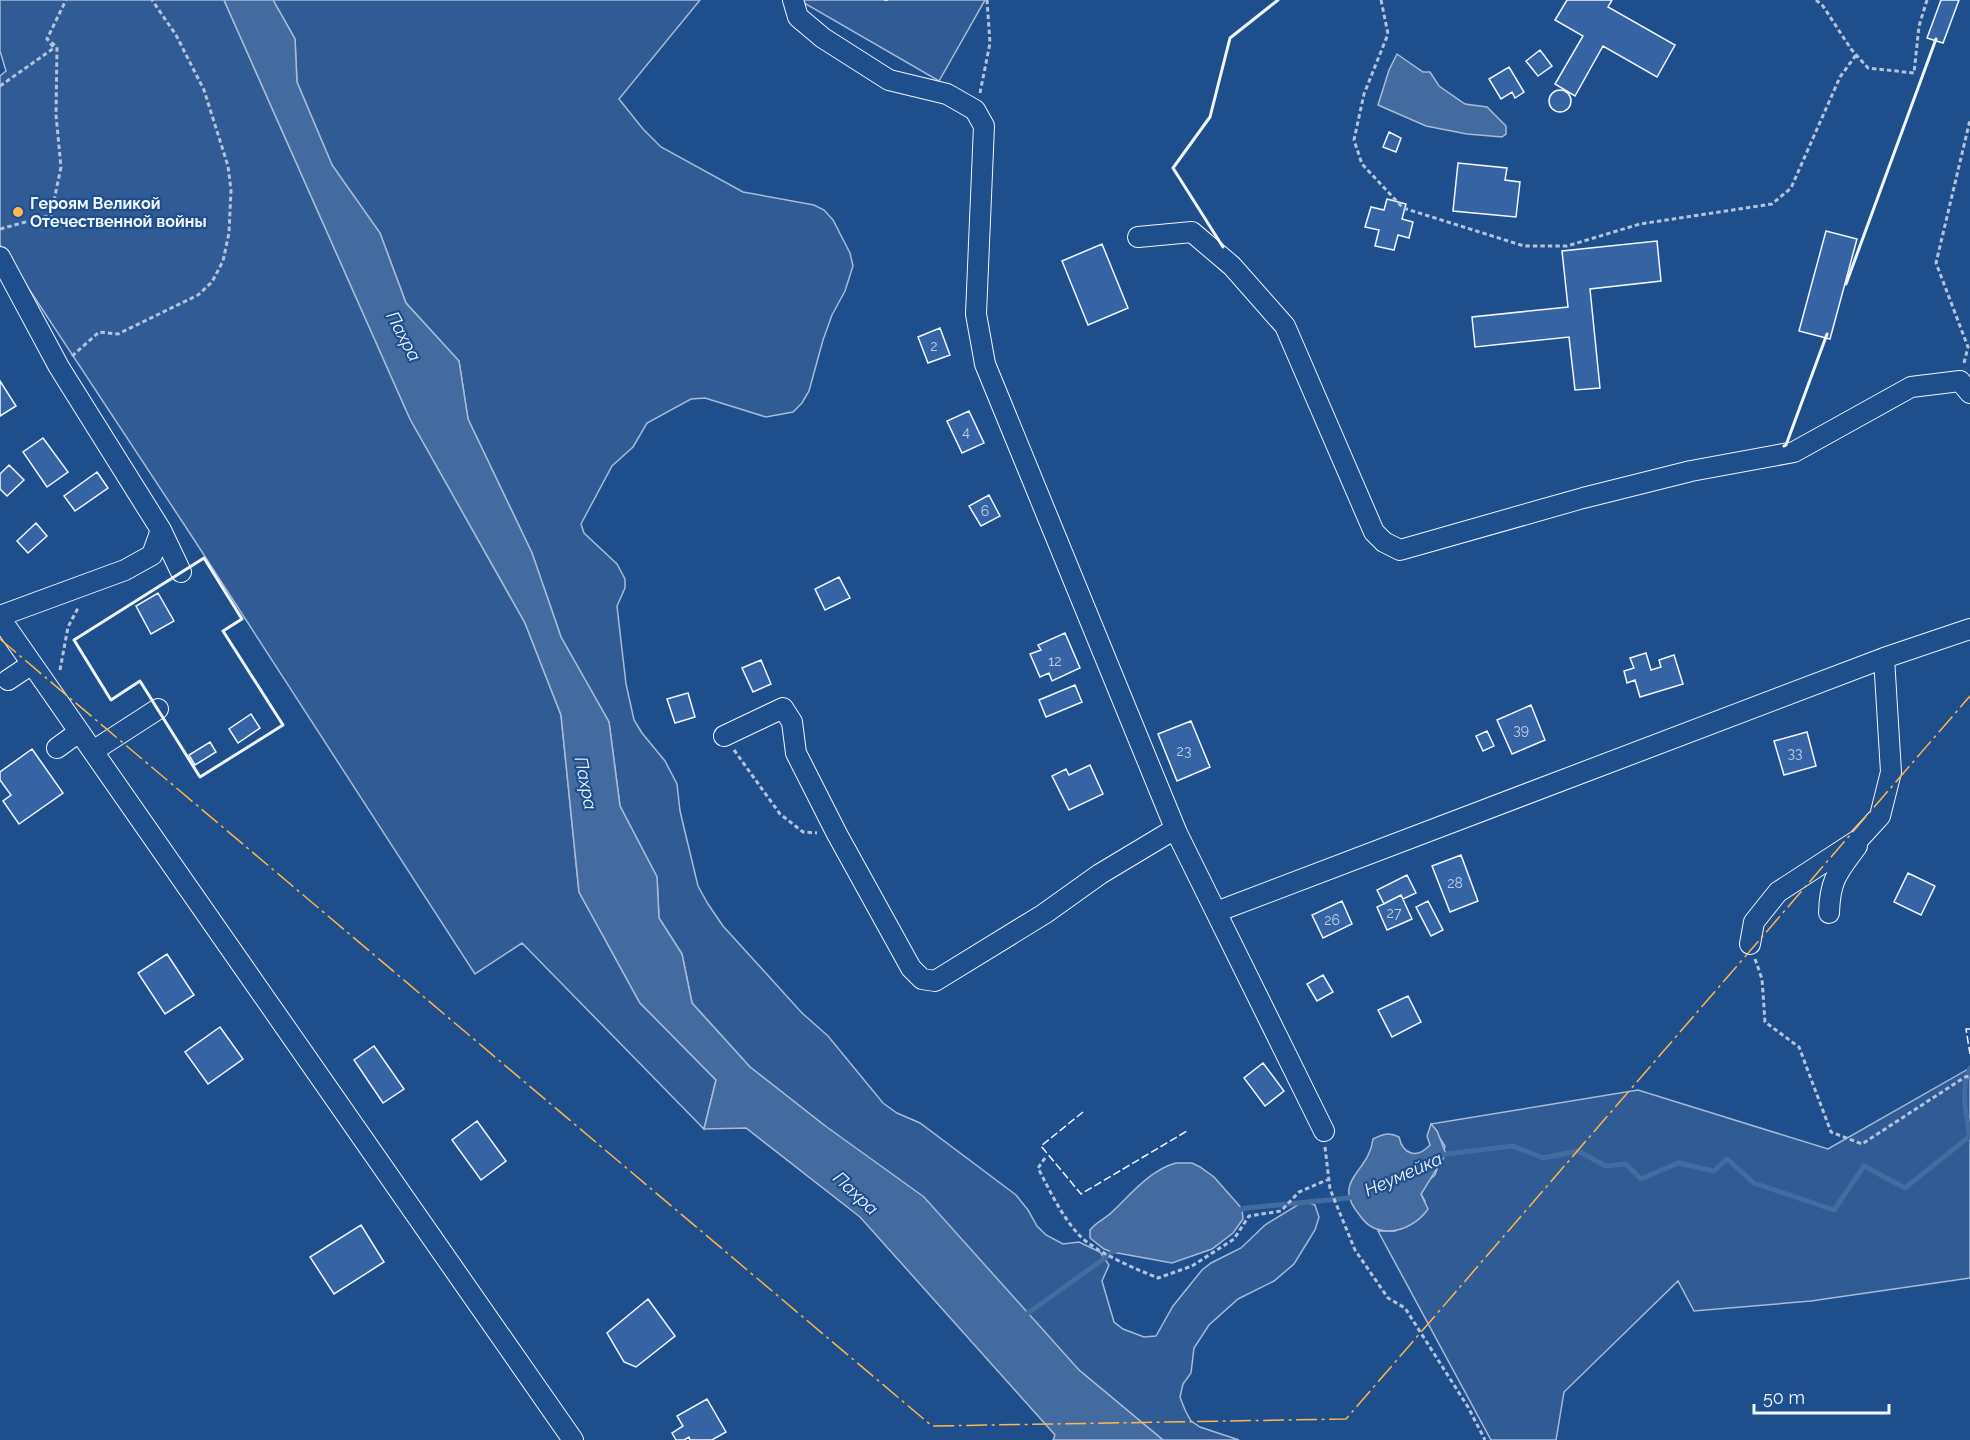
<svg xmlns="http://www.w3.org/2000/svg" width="1970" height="1440" font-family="Raleway,sans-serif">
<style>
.built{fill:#305b95;stroke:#a8bbd7;stroke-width:1.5}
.water{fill:#446ba0;stroke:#a8bbd7;stroke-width:1.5}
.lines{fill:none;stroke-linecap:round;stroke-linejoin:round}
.stream{stroke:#446ba0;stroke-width:5}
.building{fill:#3563a3;stroke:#f2f6ff;stroke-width:1.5}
.minor-casing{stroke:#f2f6ff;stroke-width:22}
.path{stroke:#b3c4dc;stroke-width:3;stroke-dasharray:4.5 3;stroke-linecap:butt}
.minor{stroke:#1f4e8c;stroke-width:20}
.fence{stroke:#f2f6ff;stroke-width:1.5;stroke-dasharray:8 3;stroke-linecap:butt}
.wall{stroke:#f2f6ff;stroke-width:3}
.power{stroke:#ffb74d;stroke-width:1.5;stroke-dasharray:21 4.5 3 4.5;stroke-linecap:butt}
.poi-dot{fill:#ffb74d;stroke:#1f4e8c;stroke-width:2}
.labels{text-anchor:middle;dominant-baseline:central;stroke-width:4.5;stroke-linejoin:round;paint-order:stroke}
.number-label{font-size:14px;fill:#c3d1e8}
.poi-label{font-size:16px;font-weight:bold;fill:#f2f6ff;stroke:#1f4e8c;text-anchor:start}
.water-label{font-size:18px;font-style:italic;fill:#f2f6ff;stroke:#1f4e8c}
</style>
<rect width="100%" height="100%" fill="#1f4e8c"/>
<!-- built -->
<path class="built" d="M0,0H224L410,419L525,623L561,715L579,892L640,1003L716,1080L704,1129L522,943L475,974L193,538L0,245V76L6,71L0,51Z
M273,0H700L619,99L643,129L661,147L743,192L814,205L824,210L833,220L850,253L853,266L845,291L832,315L823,340L809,391L802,403L793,412L766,417L705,398L691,399L647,423L633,447L612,466L581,524L584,533L617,564L625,579V588L617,606L626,684L634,720L642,733L665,761L677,784L680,811L698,886L708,904L723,926L802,1013L828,1036L883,1103L897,1113L920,1123L1016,1195L1028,1210L1037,1226L1046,1235L1063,1244L1079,1242L1100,1252L1109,1265L1102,1281L1114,1322L1123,1329L1144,1337L1156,1336L1173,1306L1202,1270L1211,1263L1241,1248L1265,1225L1304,1201L1315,1205L1319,1217L1315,1230L1294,1264L1274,1281L1238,1299L1209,1325L1194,1348L1191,1373L1183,1384L1180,1397L1185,1410L1191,1421L1200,1427L1239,1440H1163L1079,1370L824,1125L750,1067L692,1003L682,954L659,918L657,877L620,806L609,722L561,637L532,553L468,419L459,361L406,303L380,233L332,165L297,82L295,39Z
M799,0H985L939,81Z
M1970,1068V1278L1811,1301L1694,1311L1678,1281L1564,1392L1556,1440H1491L1378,1231H1395L1425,1201L1421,1194L1429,1180L1435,1175L1445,1146L1431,1124L1638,1090L1828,1149Z"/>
<!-- water -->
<path class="water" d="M224,0H273L295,39L297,82L332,165L380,233L406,303L459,361L468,419L532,553L561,637L609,722L620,806L657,877L659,918L682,954L692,1003L750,1067L824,1125L924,1197L1079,1370L1163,1440H1053L1055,1435L860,1217L746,1128L704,1129L716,1080L640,1003L579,892L561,715L525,623L410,419Z
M1397,54L1423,72H1430L1439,86L1465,104L1487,107L1506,126V134L1502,137L1467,134L1426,126L1378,105L1389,70Z
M1431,1124L1437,1131L1446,1154L1421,1194L1428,1209C1420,1221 1404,1231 1389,1231C1377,1231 1368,1227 1361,1217C1329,1180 1369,1174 1373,1139C1383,1134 1389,1132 1399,1137C1403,1155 1417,1159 1430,1145L1427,1136Z
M1176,1163H1192L1200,1167L1214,1177L1237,1203L1242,1209L1243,1219L1233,1233L1212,1249L1172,1263L1112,1252L1104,1249L1090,1238V1230C1096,1222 1105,1219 1112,1212C1131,1194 1150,1170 1176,1163Z"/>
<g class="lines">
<!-- stream -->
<path class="stream" d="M1441,1156L1446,1154L1513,1146L1543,1158L1578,1151L1606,1166L1626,1164L1641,1179L1678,1163L1714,1171L1727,1159L1754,1183L1834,1210L1864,1166L1905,1188L1970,1136C1966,1115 1960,1088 1970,1068
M1235,1211L1247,1208L1348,1198L1354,1196
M1024,1316L1116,1250"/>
</g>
<!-- building -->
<path class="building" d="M1567,0H1612L1608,7L1675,45L1657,77L1603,46L1575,96L1555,84L1583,36L1555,20Z
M1941,0H1959L1943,43L1927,38Z
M1540,50L1552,66L1538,76L1526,61Z
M1509,67L1524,92L1515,98L1512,92L1501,99L1489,79Z
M1549 101a11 11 0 1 1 22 0a11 11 0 1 1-22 0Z
M1389,132L1401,138L1396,152L1383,147Z
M1458,163L1507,168L1505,180L1520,182L1516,217L1453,211Z
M1387,199L1406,204L1402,219L1413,222L1409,238L1398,235L1394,250L1375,246L1379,230L1365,227L1371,207L1384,210Z
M1826,231L1857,239L1830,339L1799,331Z
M1657,241L1661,281L1590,289L1600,388L1575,390L1569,337L1475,347L1472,317L1568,307L1562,251Z
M1102,244L1128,308L1088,325L1062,261Z
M940,328L950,355L928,363L918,337Z
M0,381L16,406L0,416Z
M969,411L984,443L962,453L947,421Z
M43,438L68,472L47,487L23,452Z
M9,465L24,480L7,496L0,489V474Z
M97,472L108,488L75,511L64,496Z
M989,495L1000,516L981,526L969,506Z
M36,523L47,536L28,553L17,541Z
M839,577L850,598L825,610L815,589Z
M158,593L174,621L151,634L136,606Z
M1065,633L1080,668L1052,681L1049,673L1040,677L1030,654L1041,650L1038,645Z
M1646,653L1651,670L1661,667L1659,660L1674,655L1683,684L1640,697L1635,680L1627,683L1624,671L1634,668L1630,658Z
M761,660L771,684L753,692L742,668Z
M1075,685L1082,702L1046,717L1039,700Z
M688,693L695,717L675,723L667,699Z
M1531,705L1545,740L1512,754L1497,720Z
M251,714L260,728L238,743L229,729Z
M1191,721L1210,767L1177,781L1158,734Z
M1487,731L1494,746L1483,751L1476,736Z
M1807,732L1816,766L1784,775L1774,741Z
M210,742L216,752L195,765L189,755Z
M32,749L63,793L19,824L3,801L11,795L0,780V772Z
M1090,765L1103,794L1069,810L1052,776L1066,769L1069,775Z
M1461,855L1478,901L1450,912L1432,866Z
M1908,873L1935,886L1921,915L1894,902Z
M1407,875L1416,893L1403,899L1401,895L1384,904L1377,890Z
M1401,895L1412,919L1387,930L1377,907Z
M1342,901L1352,924L1323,938L1312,915Z
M1428,901L1443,930L1431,936L1416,907Z
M167,954L194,995L165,1014L138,973Z
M1323,975L1333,992L1317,1001L1307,984Z
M1408,996L1421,1022L1392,1037L1378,1010Z
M220,1027L243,1059L208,1084L185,1052Z
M374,1046L404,1089L383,1103L354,1060Z
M1263,1063L1284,1091L1265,1106L1244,1078Z
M477,1121L506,1161L481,1180L452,1140Z
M361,1225L384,1262L334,1294L310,1257Z
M648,1299L675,1336L636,1367L624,1362L607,1333Z
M707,1399L726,1432L712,1440H690L689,1437L684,1440H676L672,1433L683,1426L677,1416Z"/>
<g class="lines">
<defs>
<path id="minor" d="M793,0L798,17L823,38L889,80L947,94L975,110L984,126L976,314L985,364L1177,833L1324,1131
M1138,237L1192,232L1232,266L1285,326L1374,532L1384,542L1400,550L1583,498L1691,471L1794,452L1911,387L1960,381L1970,393
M0,257L59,367L161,530L152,555L125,570L0,616
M161,530L181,572
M0,618L573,1440
M8,680L32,664
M724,736L783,708L792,722L796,753L837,834L911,968L922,979L935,981L1044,914L1100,874L1175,829
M57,748L79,732
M93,751L158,709
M1216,912L1884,658L1970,629
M1829,913C1830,879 1838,872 1857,846
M1750,944L1754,922L1778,892L1858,840L1880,816L1891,772L1884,658"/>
</defs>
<!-- minor casing -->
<use href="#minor" class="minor-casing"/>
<!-- path -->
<path class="path" d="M1381,0L1388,34L1364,94L1354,140L1362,164L1403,208L1524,246H1567L1640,224L1772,204L1791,188L1840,77L1856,55
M1816,0L1823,6L1851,49L1868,68L1914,73L1919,26L1927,0
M0,86L54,48L50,43
M980,93L990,43L987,0
M0,229L51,215L61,167L56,115L57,47L47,39L66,0
M72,356L99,332L118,334L198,295L212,282L223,261L229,233L231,190L228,166L204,90L176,35L152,0
M1964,363L1968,347L1936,263L1970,120
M60,670L68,627L78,608
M734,750L780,814L803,832L817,833
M1755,959L1762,979L1765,1022L1799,1047L1831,1132L1862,1144L1965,1077L1970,1076
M1325,1147L1330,1189L1355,1250L1388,1298L1405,1308L1468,1407L1485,1440
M1045,1158L1038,1168C1050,1191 1062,1217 1080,1236C1097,1253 1136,1269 1158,1278L1192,1266L1234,1239L1249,1216L1281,1211L1299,1192L1329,1179"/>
<!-- minor -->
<use href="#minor" class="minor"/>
<!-- fence -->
<path class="fence" d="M884,0H888
M1970,1029H1966L1970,1054
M1083,1112L1041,1146L1081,1194L1187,1131"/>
<!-- wall -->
<path class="wall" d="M1223,247L1173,168L1210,117L1230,38L1278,0
M1846,284L1936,39
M1784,446L1786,445L1827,334
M204,558L242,619L223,631L283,725L200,777L140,681L111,700L74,640Z"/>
<!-- power -->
<path class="power" d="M0,639L932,1426L1346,1419L1970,696"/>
</g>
<!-- markers -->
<circle class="poi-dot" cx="18" cy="212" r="6"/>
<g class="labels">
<!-- number labels -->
<g class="number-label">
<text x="934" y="346">2</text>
<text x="966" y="432">4</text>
<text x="985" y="511">6</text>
<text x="1055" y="661">12</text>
<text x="1521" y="730">39</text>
<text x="1184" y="751">23</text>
<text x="1795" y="753">33</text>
<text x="1455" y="883">28</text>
<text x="1394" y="913">27</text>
<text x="1332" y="920">26</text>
</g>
<!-- poi labels -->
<g class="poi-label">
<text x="30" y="203">Героям Великой<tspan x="30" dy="18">Отечественной войны</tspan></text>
</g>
<!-- water labels -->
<g class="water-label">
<text transform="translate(404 336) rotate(62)">Пахра</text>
<text transform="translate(586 783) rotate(79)">Пахра</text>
<text transform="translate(1403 1174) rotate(-24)">Неумейка</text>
<text transform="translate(856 1193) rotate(43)">Пахра</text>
</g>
</g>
<!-- scale -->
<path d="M1754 1404v9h135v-9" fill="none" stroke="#f2f6ff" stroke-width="3"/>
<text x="1763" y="1404" font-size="18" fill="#f2f6ff" stroke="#1f4e8c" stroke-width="4.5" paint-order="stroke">50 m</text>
</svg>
